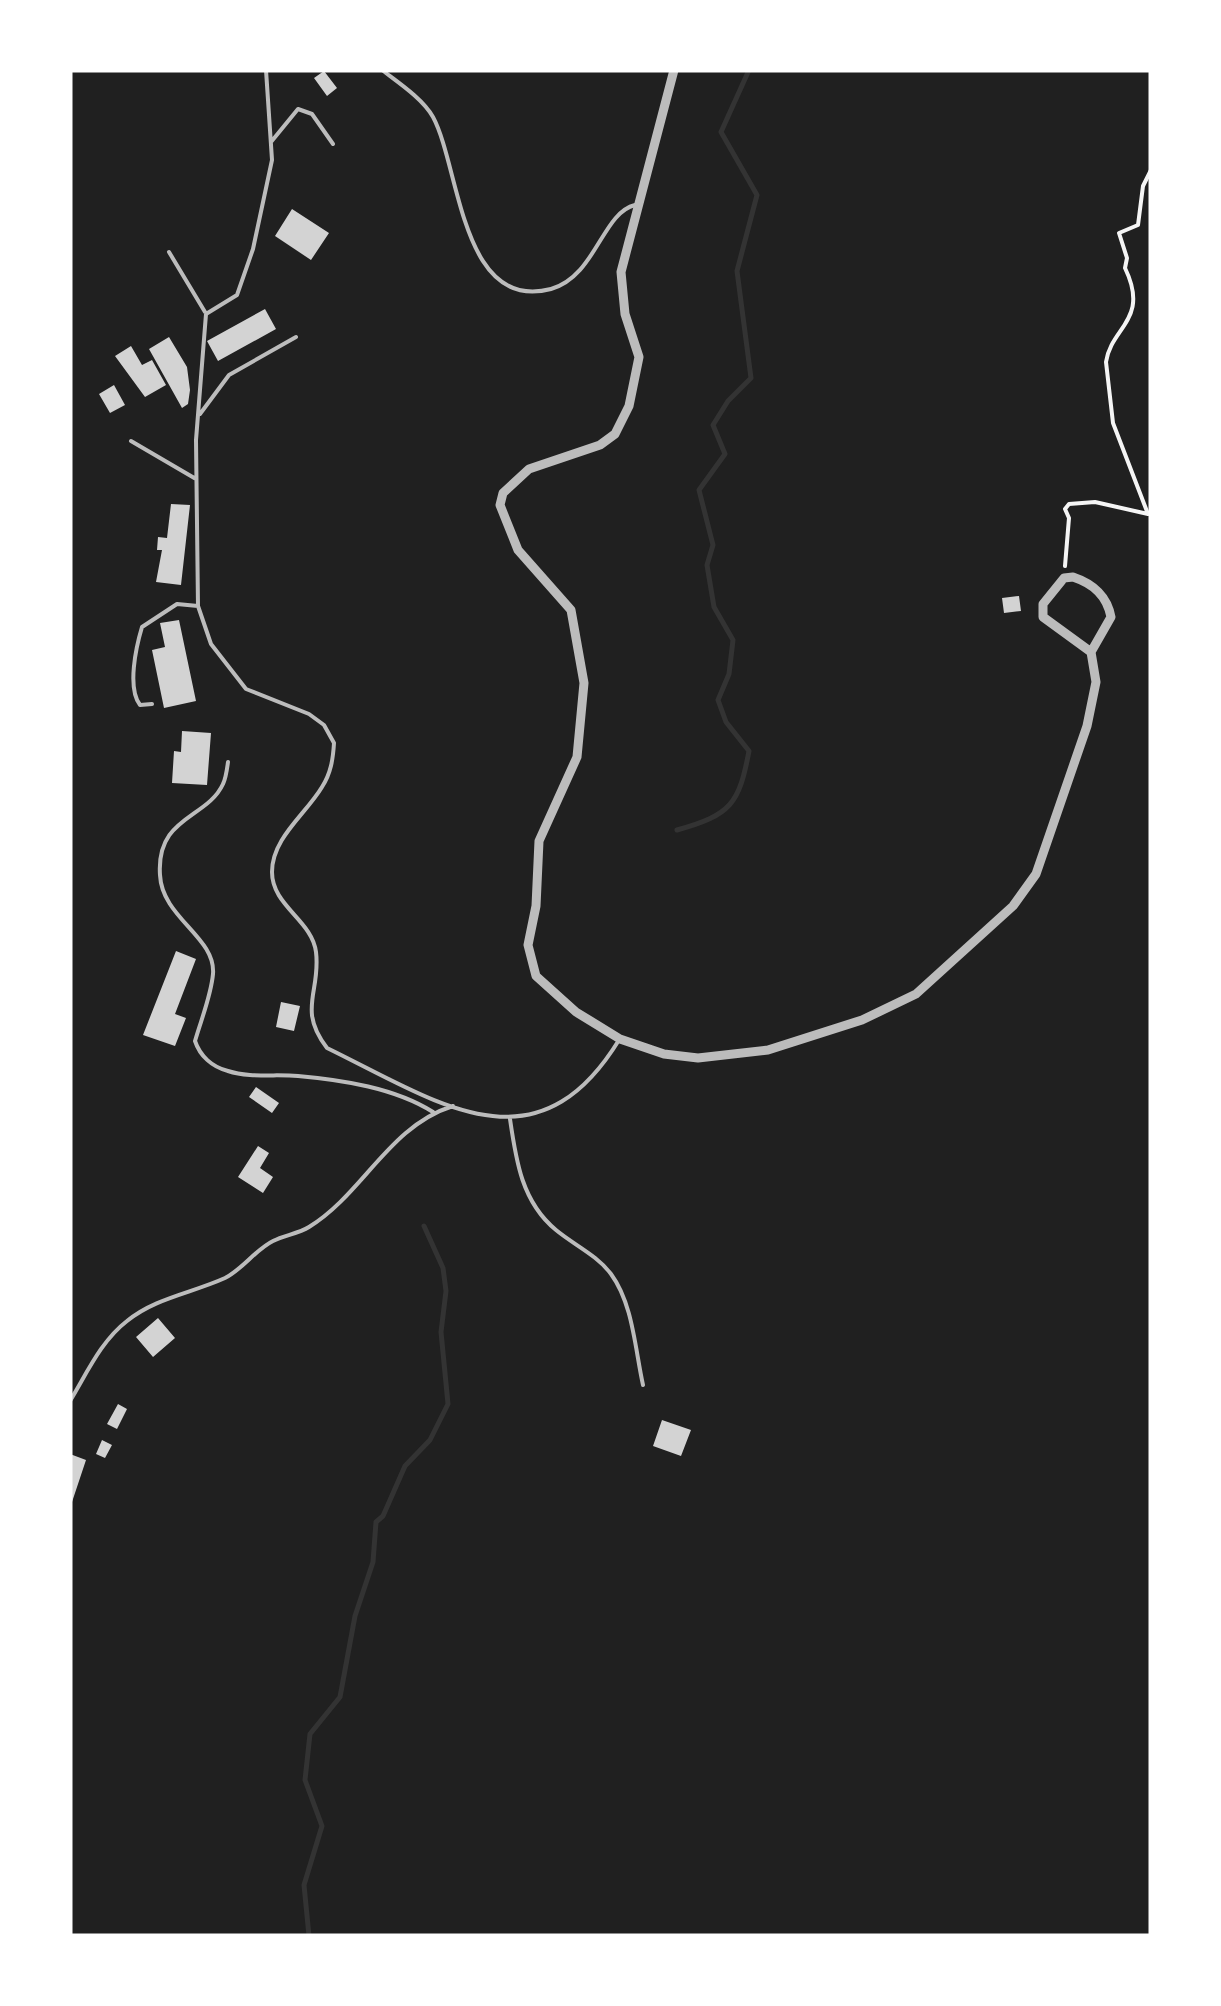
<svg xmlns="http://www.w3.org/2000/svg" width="1221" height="2006" font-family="'Titillium Web',sans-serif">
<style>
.green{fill:#202020}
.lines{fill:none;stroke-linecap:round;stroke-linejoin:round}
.stream{stroke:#333;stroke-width:5}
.building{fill:#d3d3d3}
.path{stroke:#f5f5f5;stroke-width:4}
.service{stroke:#bcbcbc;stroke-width:4}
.minor{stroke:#bcbcbc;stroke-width:9}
</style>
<rect width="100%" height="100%" fill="#111"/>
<!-- green -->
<path class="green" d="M70,70H1151V1936H70Z"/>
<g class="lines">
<!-- stream -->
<path class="stream" d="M677,830C731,815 739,804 749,751L726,722L718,700L729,674L733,640L714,607L707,565L713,545L699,490L725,454L713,425L728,401L751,378L737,271L757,195L721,132L749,70
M309,1936L304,1885L322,1826L305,1780L310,1734L340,1697L355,1616L373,1562L376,1522L383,1516L405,1466L430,1440L448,1404L441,1332L446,1291L443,1268L424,1226"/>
</g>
<!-- building -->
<path class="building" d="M324,71L337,88L327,96L314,78Z
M292,209L329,233L311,260L275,236Z
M265,309L276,329L218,361L207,341Z
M169,337L187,367L190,390L188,404L182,408L149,349Z
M131,346L142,365L152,360L166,385L145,397L115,356Z
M114,385L125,405L110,413L99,394Z
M171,504L190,505L181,585L156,582L162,550H157L158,537L167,538Z
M1019,596L1021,611L1004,613L1002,598Z
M179,620L196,701L164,708L152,650L165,647L160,623Z
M182,731L211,733L207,785L172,783L174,751L181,752Z
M176,951L196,959L175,1014L186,1018L175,1046L143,1035Z
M281,1002L300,1006L294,1031L276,1027Z
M256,1087L279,1103L272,1113L249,1097Z
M258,1146L269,1153L260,1168L273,1177L263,1193L238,1177Z
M158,1318L175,1338L153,1357L136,1337Z
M118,1404L127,1409L117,1429L107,1424Z
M662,1420L691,1430L681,1456L653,1446Z
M102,1440L112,1445L105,1458L96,1454Z
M70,1454L86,1460L71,1505L70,1504Z"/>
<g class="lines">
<!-- path -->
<path class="path" d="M1065,566L1069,518L1065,509L1069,504L1095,502L1148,514L1113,423L1106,362C1111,327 1150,320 1125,268L1127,258L1119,233L1138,225L1143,186L1151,170"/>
<!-- service -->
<path class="service" d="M266,70L272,160L253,249L237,295L206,314L196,440L198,606L211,644L246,689L309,714L324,725L334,743C333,759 331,773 322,787C306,814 272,838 272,872C272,906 312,920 316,952C321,992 297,1009 327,1048C438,1102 536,1175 619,1040
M382,70C399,83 423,99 433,117C460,167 461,313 551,289C596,276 602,213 635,205
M271,142L298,109L312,114L333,144
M169,252L205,312
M200,414L229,375L296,337
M131,441L196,479
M152,704L140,705C127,688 136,647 142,627L177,604L198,606
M228,762C227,769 226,778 223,784C207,819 156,816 160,875C162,918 216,937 213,974C211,996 201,1020 195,1041C200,1056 212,1067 228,1071C249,1078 276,1074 298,1076C343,1080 395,1088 433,1112
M510,1119C516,1161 522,1202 556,1230C574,1245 597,1255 611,1274C633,1304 635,1349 643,1385
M70,1401C87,1373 101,1341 127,1321C155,1298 192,1293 225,1278C243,1269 255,1250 273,1241C284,1235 298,1234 309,1227C363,1194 389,1126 453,1106"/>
<!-- minor -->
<path class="minor" d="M674,70L621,272L625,314L639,357L629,406L615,434L600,445L529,469L503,493L500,505L518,550L571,610L584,683L577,757L539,841L536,906L528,945L536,976L576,1012L620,1039L664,1054L698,1058L768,1050L862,1020L916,994L1013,906L1036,874L1087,726L1096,682L1091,652
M1073,577C1094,584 1107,596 1111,617L1091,652L1043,617V604L1064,578Z"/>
</g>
<!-- border -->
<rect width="1221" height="2006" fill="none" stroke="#ffffff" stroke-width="145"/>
</svg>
